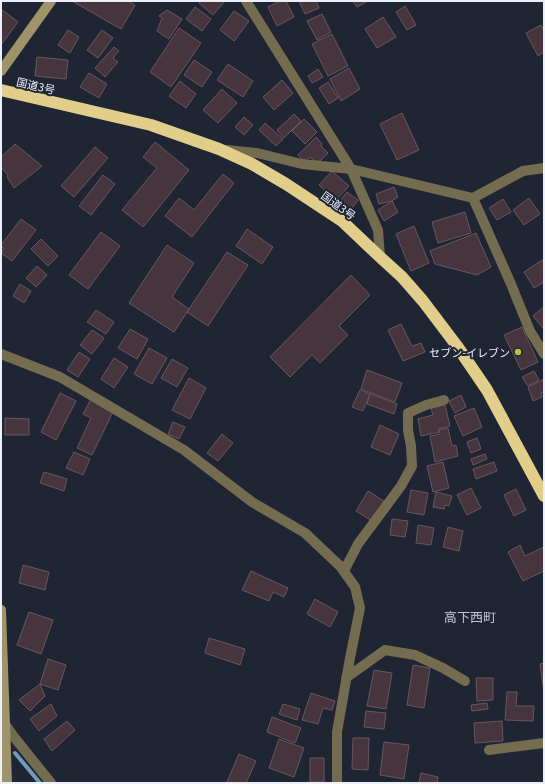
<svg xmlns="http://www.w3.org/2000/svg" width="545" height="784" font-family="Georgia,'Noto Sans JP',serif">
<style>
.lines{fill:none;stroke-linecap:round;stroke-linejoin:round}
.stream{stroke:#739abb;stroke-width:4}
.building{fill:#46353d;stroke:#68565f}
.street{stroke:#736c51;stroke-width:10}
.secondary{stroke:#9f9369;stroke-width:10}
.highway{stroke:#e1ce8a;stroke-width:12}
.poi-dot{fill:#b7c147;stroke:#1f2533;stroke-width:1.5}
.labels{text-anchor:middle;dominant-baseline:central;stroke-width:4;stroke-linejoin:round;paint-order:stroke}
.street-label{font-size:11px;fill:#ebf0f9;stroke:#1f2533}
.poi-label{font-size:11px;fill:#ebf0f9;stroke:#1f2533;text-anchor:end}
.quarter-label{font-size:13px;fill:#bec7d9;stroke:#1f2533}
</style>
<rect width="100%" height="100%" fill="#1f2533"/>
<g class="lines">
<!-- stream -->
<path class="stream" d="M15,753L40,783"/>
</g>
<!-- building -->
<path class="building" d="M72,1H128L135,5L121,29Z
M200,1H225L213,15L199,3Z
M280,1H286L294,17L277,26L268,7Z
M299,1H316L319,8L305,14Z
M353,1H368L357,7Z
M405,6L416,25L407,30L396,12Z
M195,7L211,19L202,31L186,19Z
M1,9L18,22L1,45Z
M167,10L182,19L169,39L157,31L162,18L159,16Z
M234,11L249,21L234,41L220,30Z
M322,14L331,32L317,40L307,21Z
M383,17L396,37L377,48L365,29Z
M541,25L544,31V52L538,56L526,33Z
M179,28L201,43L171,87L150,72Z
M68,30L79,37L70,53L58,45Z
M102,30L113,38L98,58L87,50Z
M332,34L348,66L328,76L312,44Z
M114,47L119,51L113,58L118,62L105,77L95,68Z
M37,57L68,60L66,79L35,76Z
M194,60L212,72L202,87L184,75Z
M228,64L253,81L243,97L217,80Z
M349,68L360,89L341,101L330,79Z
M318,69L323,77L312,83L308,76Z
M89,73L107,84L99,98L80,87Z
M282,80L293,93L274,110L263,97Z
M180,81L196,94L186,108L169,96Z
M328,82L338,98L329,104L319,88Z
M222,89L237,103L218,123L203,110Z
M402,113L419,150L397,160L380,124Z
M294,114L301,121L284,138L277,130Z
M244,117L253,125L244,135L235,127Z
M304,119L317,132L305,144L292,131Z
M265,123L283,139L276,146L259,130Z
M316,137L322,144L321,146L328,153L317,164L310,157L305,162L298,155Z
M155,142L189,170L143,227L122,210L157,168L143,157Z
M15,144L42,166L14,188L7,177L8,175L1,167V157Z
M95,147L108,158L74,197L61,186Z
M332,171L349,186L336,200L319,185Z
M223,174L234,183L192,237L165,216L179,198L194,210Z
M103,175L115,184L91,215L79,206Z
M394,187L398,197L392,201L379,204L376,194Z
M347,192L358,200L348,213L337,204Z
M529,198L540,214L524,225L513,210Z
M503,199L511,212L497,220L489,208Z
M392,201L398,212L384,221L378,210Z
M465,212L471,233L438,243L432,222Z
M21,219L36,230L12,261L1,253L4,248L1,247V245Z
M414,226L429,263L411,271L396,234Z
M247,229L273,247L262,264L236,246Z
M101,232L120,246L88,289L69,275Z
M476,233L491,267L477,275L435,264L430,251Z
M41,239L58,256L48,266L31,249Z
M167,245L194,263L172,297L189,309L174,332L129,303Z
M227,252L248,265L208,326L187,312Z
M544,259V282L534,288L524,272Z
M37,266L47,275L36,287L26,278Z
M351,275L370,295L339,326L348,335L320,363L312,355L290,377L270,357Z
M20,284L31,291L24,303L13,296Z
M544,307V327L543,328L533,316Z
M96,310L114,322L106,334L87,322Z
M401,324L412,346L421,343L425,352L403,361L388,330Z
M522,327L538,362L521,370L504,335Z
M130,329L148,339L137,359L118,348Z
M92,330L104,338L92,354L80,345Z
M149,348L167,358L152,384L134,374Z
M79,352L90,359L78,377L67,370Z
M114,358L128,367L114,388L101,379Z
M172,359L188,368L177,387L161,378Z
M367,370L402,383L395,402L361,389Z
M534,371L539,380L528,386L522,377Z
M189,378L206,388L190,419L172,410Z
M544,379V392L541,393L542,397L533,401L528,387Z
M360,390L370,394L363,411L352,407Z
M60,393L76,401L56,440L41,432Z
M370,394L397,404L394,414L367,404Z
M461,395L466,407L455,413L449,401Z
M91,399L114,410L92,455L77,448L91,418L83,414Z
M445,405L450,426L438,429L439,432L421,436L418,419L433,415L431,408Z
M474,408L482,427L463,436L454,416Z
M5,418L29,419V435H5Z
M173,422L185,427L179,439L168,434Z
M380,425L399,434L390,455L371,447Z
M448,428L452,446L456,445L458,456L435,462L430,436L440,434L439,430Z
M222,434L233,443L218,461L207,453Z
M477,438L481,449L471,453L467,442Z
M74,452L90,459L83,475L66,468Z
M485,454L487,459L473,465L471,459Z
M443,462L449,488L433,492L427,466Z
M494,462L497,471L476,479L473,469Z
M44,472L67,479L64,491L40,483Z
M471,488L481,508L467,515L457,495Z
M516,489L526,510L514,516L504,495Z
M411,490L428,493L424,515L407,512Z
M368,491L384,501L372,521L356,511Z
M436,492L452,496L449,506L445,505L444,509L433,507Z
M392,519L408,521L405,537L390,535Z
M418,525L434,528L431,545L416,543Z
M448,527L463,531L459,551L443,547Z
M520,545L525,556L544,547V571L523,581L508,552Z
M23,565L49,572L45,590L19,583Z
M251,571L288,588L284,597L273,592L269,601L242,590Z
M315,599L338,612L330,627L307,614Z
M29,612L53,620L41,654L17,645Z
M209,638L245,649L240,665L205,653Z
M48,659L66,665L58,690L40,684Z
M544,663V692L540,664Z
M413,665L430,668L424,708L407,705Z
M374,670L392,673L386,709L367,706Z
M476,678H493V700L477,701Z
M40,684L45,696L30,711L19,700Z
M507,692H517L516,706H534L533,721L505,720Z
M311,693L335,701L332,710L323,708L318,724L302,720Z
M487,703L488,709L472,711L471,705Z
M51,704L57,716L39,731L30,719Z
M283,704L300,709L297,720L279,714Z
M366,711L386,713L384,729L364,727Z
M272,717L301,728L295,743L267,732Z
M67,721L75,730L52,751L44,739Z
M502,721L503,741L475,743L474,723Z
M353,738H369L368,770L352,769Z
M279,739L304,748L294,777L269,768Z
M384,742L409,745L404,779L380,775Z
M239,754L256,761L246,783H229L227,782Z
M310,758H324V782H310Z
M421,773L438,777L437,783H419Z"/>
<g class="lines">
<!-- street -->
<path class="street" d="M246,1L351,169L378,230L380,257
M227,150L257,153L302,164L351,169L473,198L523,171L544,168
M473,198L511,284L530,331L544,354
M1,354L60,377L184,450L252,502L305,533L340,566L355,587L360,608L350,658L337,732V783
M344,571L358,544L401,486L412,466L411,446L408,430V413L426,405L444,400
M346,678L385,650L415,655L443,668L465,681
M3,722L5,724L14,737L51,783
M489,750L544,743"/>
<!-- secondary -->
<path class="secondary" d="M1,71L51,1
M1,610L7,783"/>
<!-- highway -->
<path class="highway" d="M1,90L151,125L219,149L252,164L286,184L342,221L380,257L402,277L423,301L457,346L487,390L544,496"/>
</g>
<!-- markers -->
<circle class="poi-dot" cx="518" cy="352" r="4"/>
<g class="labels">
<!-- street labels -->
<g class="street-label">
<text transform="translate(36 85) rotate(13)">国道3号</text>
<text transform="translate(339 205) rotate(36)">国道3号</text>
</g>
<!-- poi labels -->
<g class="poi-label">
<text x="510" y="352">セブン-イレブン</text>
</g>
<!-- quarter labels -->
<g class="quarter-label">
<text x="470" y="616">高下西町</text>
</g>
</g>
<!-- border -->
<rect width="545" height="784" fill="none" stroke="#ebf0f9" stroke-width="4"/>
</svg>
